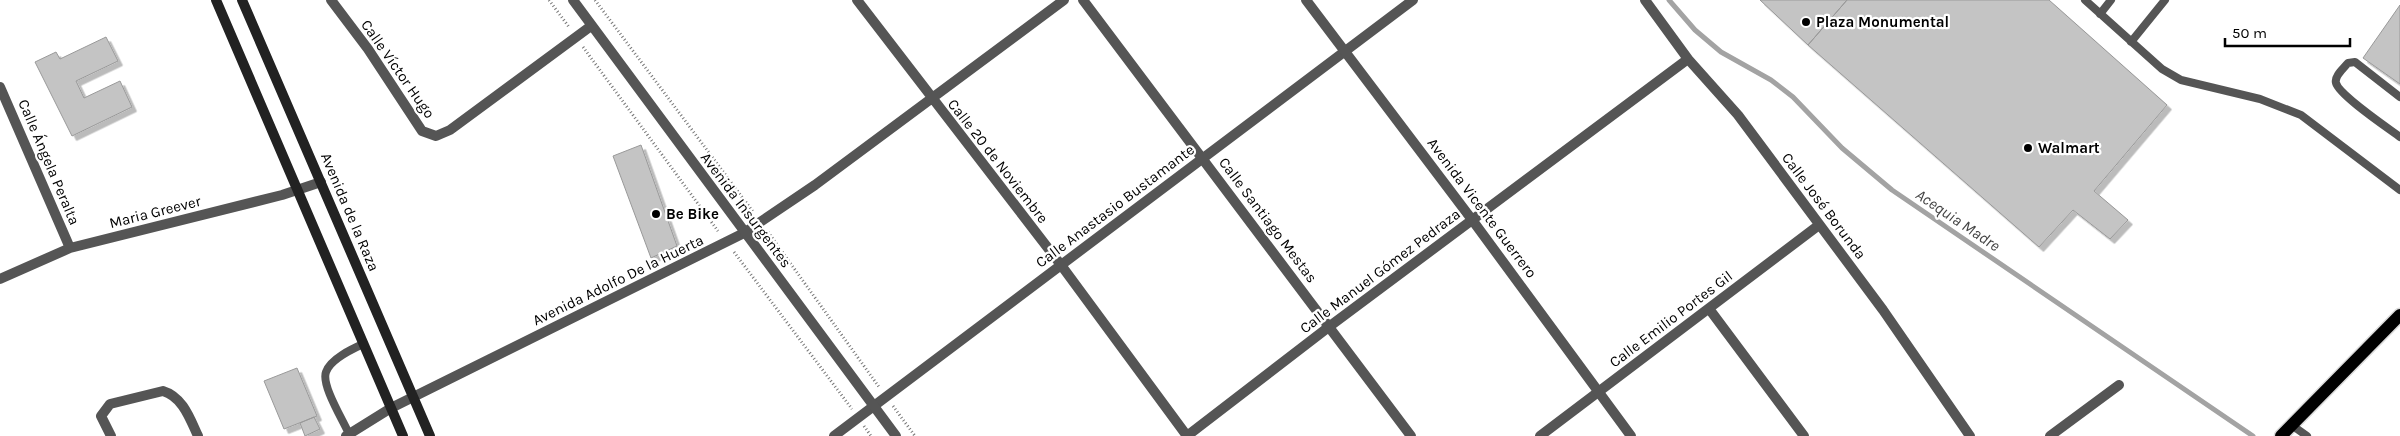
<svg xmlns="http://www.w3.org/2000/svg" width="2400" height="436" font-family="Karla,sans-serif">
<style>
.lines{fill:none;stroke-linecap:round;stroke-linejoin:round}
.stream{stroke:#a3a3a3;stroke-width:5}
.building{fill:#c4c4c4;stroke:#999;filter:url(#shadow)}
.primary-casing{stroke:#dbdbdb;stroke-width:15}
.path{stroke:#777;stroke-width:3;stroke-dasharray:1 2.5;stroke-linecap:butt}
.service{stroke:#555;stroke-width:8}
.minor{stroke:#555;stroke-width:10}
.tertiary{stroke:#555;stroke-width:10}
.secondary{stroke:#222;stroke-width:10}
.primary{stroke:#000;stroke-width:12}
.poi-dot{fill:#000;stroke:#fff;stroke-width:2}
.labels{text-anchor:middle;dominant-baseline:central;stroke-width:4.5;stroke-linejoin:round;paint-order:stroke}
.poi-label{font-size:15px;font-weight:bold;fill:#000;stroke:#fff;text-anchor:start}
.street-label{font-size:15px;fill:#000;stroke:#fff}
.water-label{font-size:16px;font-style:italic;fill:#444;stroke:#fff}
</style>
<defs>
<filter id="shadow"><feDropShadow dx="4.5" dy="4.5" stdDeviation="0" flood-color="#0004"/></filter>
</defs>
<rect width="100%" height="100%" fill="#fff"/>
<g class="lines">
<!-- stream -->
<path class="stream" d="M1669,0L1695,30L1721,52L1771,80L1793,97L1842,148L1892,190L2253,436"/>
</g>
<!-- building -->
<path class="building" d="M1760,0H1847L1808,45Z
M1847,0H2049L2167,105L2094,191L2128,220L2110,239L2073,210L2039,247L1808,45Z
M2400,5V84L2363,58Z
M106,37L118,61L76,81L84,98L120,81L132,107L72,136L35,62L56,52L60,59Z
M641,145L677,246L651,258L613,156Z
M297,368L317,416L284,429L264,381Z
M314,417L320,429L305,436L300,423Z"/>
<g class="lines">
<defs>
<path id="primary" d="M2281,436L2400,315"/>
</defs>
<!-- primary casing -->
<use href="#primary" class="primary-casing"/>
<!-- path -->
<path class="path" d="M549,0L569,27
M595,0L754,213
M583,47L718,231
M768,232L879,387
M734,252L852,409
M893,406L915,436
M864,426L871,436"/>
<!-- service -->
<path class="service" d="M2085,0L2162,69L2181,80L2260,99L2301,115L2400,190
M2100,14L2111,0
M2131,42L2165,0
M2400,97L2355,62L2348,63C2344,68 2334,76 2336,83C2339,95 2388,128 2400,137
M2293,426L2307,436
M349,434C343,420 321,385 326,372C330,359 352,349 363,344"/>
<!-- minor -->
<path class="minor" d="M331,0L368,49L422,131L436,136L450,130L591,26
M857,0L1061,265L1187,436
M1083,0L1411,436
M1645,0L1688,59L1738,115L1883,310L1970,436
M0,87L70,248
M0,279L70,248L282,195L321,182
M1710,310L1804,436
M111,436L101,416L110,404L163,391C183,397 190,419 198,436
M346,436L391,408L744,233L815,185L1064,0
M834,436L1413,0
M1187,436L1330,326L1688,59
M1540,436L1819,225
M2050,436L2119,385"/>
<!-- tertiary -->
<path class="tertiary" d="M573,0L896,436
M1306,0L1473,221L1631,436"/>
<!-- secondary -->
<path class="secondary" d="M216,0L403,436
M242,0L430,436"/>
<!-- primary -->
<use href="#primary" class="primary"/>
</g>
<!-- markers -->
<g class="poi-dot">
<circle cx="1806" cy="22" r="5"/>
<circle cx="2028" cy="148" r="5"/>
<circle cx="656" cy="214" r="5"/>
</g>
<g class="labels">
<!-- poi labels -->
<g class="poi-label">
<text x="1816" y="22">Plaza Monumental</text>
<text x="2038" y="148">Walmart</text>
<text x="666" y="214">Be Bike</text>
</g>
<!-- street labels -->
<g class="street-label">
<text transform="translate(398 69) rotate(55)">Calle Víctor Hugo</text>
<text transform="translate(998 161) rotate(52)">Calle 20 de Noviembre</text>
<text transform="translate(49 162) rotate(67)">Calle Ángela Peralta</text>
<text transform="translate(1115 206) rotate(-37)">Calle Anastasio Bustamante</text>
<text transform="translate(1824 206) rotate(53)">Calle José Borunda</text>
<text transform="translate(1482 208) rotate(53)">Avenida Vicente Guerrero</text>
<text transform="translate(746 210) rotate(53)">Avenida Insurgentes</text>
<text transform="translate(155 212) rotate(-14)">Maria Greever</text>
<text transform="translate(350 212) rotate(67)">Avenida de la Raza</text>
<text transform="translate(1268 220) rotate(53)">Calle Santiago Mestas</text>
<text transform="translate(1380 271) rotate(-37)">Calle Manuel Gómez Pedraza</text>
<text transform="translate(618 280) rotate(-26)">Avenida Adolfo De la Huerta</text>
<text transform="translate(1671 319) rotate(-37)">Calle Emilio Portes Gil</text>
</g>
<!-- water labels -->
<g class="water-label">
<text transform="translate(1958 220) rotate(34)">Acequia Madre</text>
</g>
</g>
<!-- scale -->
<path d="M2225 38v8h125v-8" fill="none" stroke="#000000" stroke-width="2.5"/>
<text x="2232" y="38" font-size="15" fill="#000000" stroke="#ffffff" stroke-width="4" paint-order="stroke">50 m</text>
</svg>
